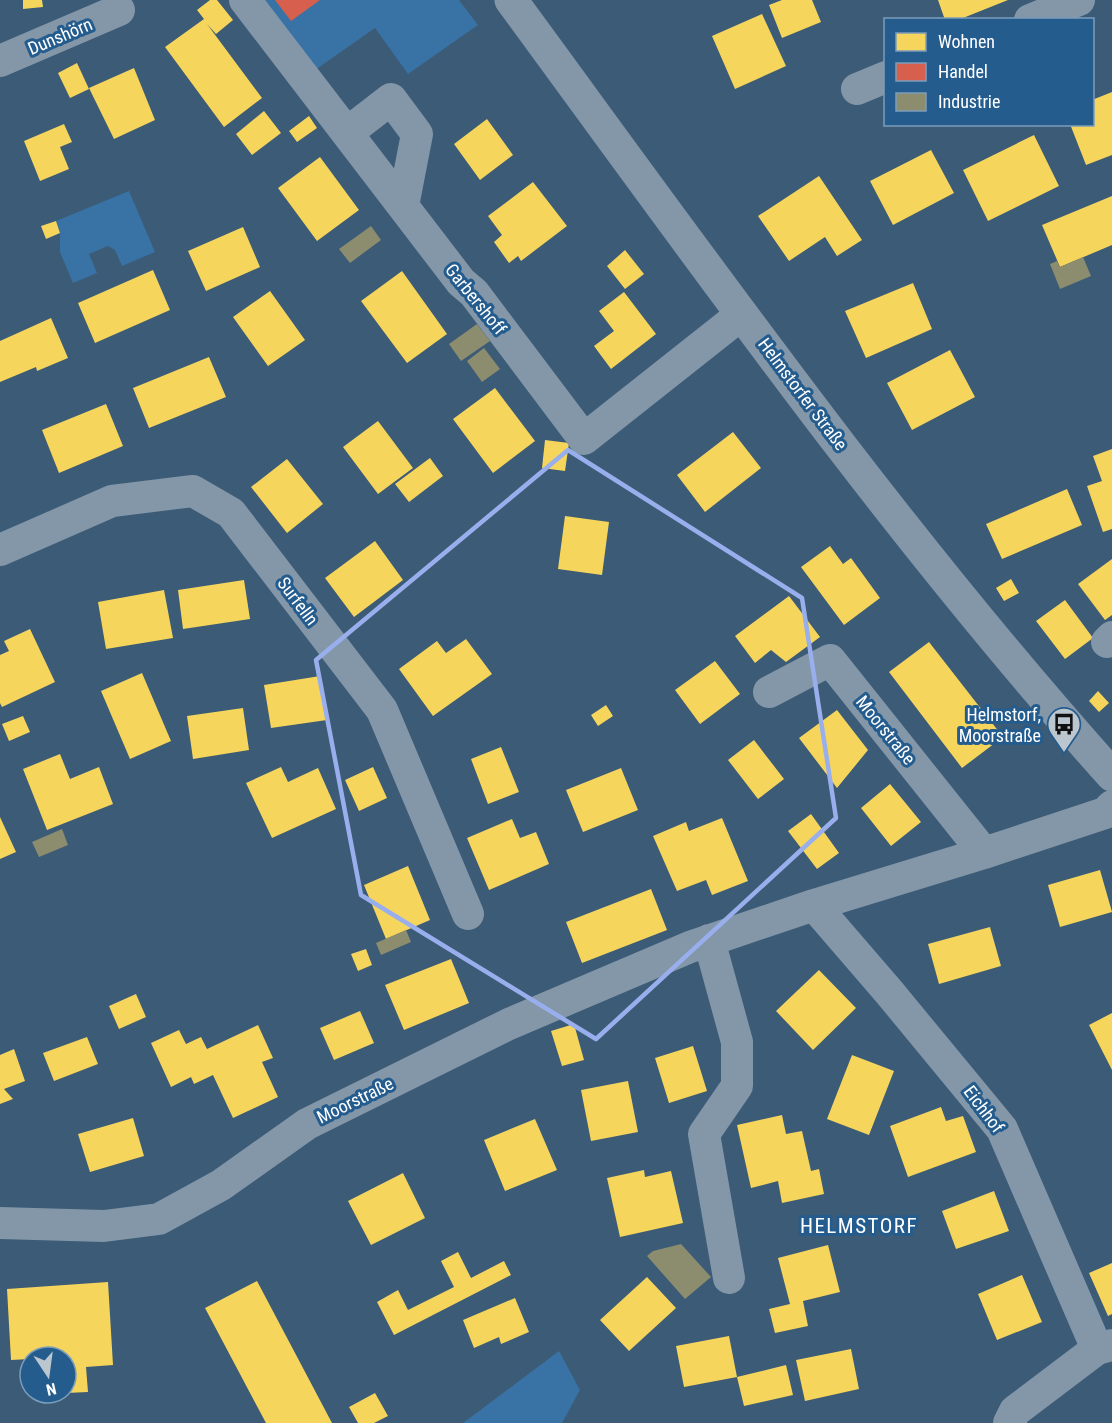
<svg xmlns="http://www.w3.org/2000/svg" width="1112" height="1423" font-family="'Roboto Condensed',sans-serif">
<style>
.grass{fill:#3972a4}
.homes{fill:#f6d55c}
.shops{fill:#d6604d}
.industry{fill:#8c8c6e}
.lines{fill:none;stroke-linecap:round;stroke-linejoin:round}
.minor{stroke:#8397a9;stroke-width:32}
.major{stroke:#8397a9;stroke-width:33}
.marked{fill:none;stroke:#99afed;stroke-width:4.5;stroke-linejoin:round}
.labels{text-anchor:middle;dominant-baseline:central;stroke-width:6;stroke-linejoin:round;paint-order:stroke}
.street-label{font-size:18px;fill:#fff;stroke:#245c8e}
.poi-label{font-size:18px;fill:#fff;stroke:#245c8e;text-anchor:end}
.quarter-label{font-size:21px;letter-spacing:1.5px;fill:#fff;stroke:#245c8e}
</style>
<rect width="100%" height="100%" fill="#3c5b76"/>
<!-- grass -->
<path class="grass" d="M246,0H459L478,25L408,74L375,28L308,75Z
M129,191L155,252L122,266L115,250L108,246L89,254L97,273L73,283L60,252V233L56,221Z
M559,1351L580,1390L562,1423H463Z"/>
<!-- homes -->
<path class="homes" d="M23,0H42L43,7L23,9Z
M210,0H217L233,20L216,34L207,24L262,98L224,127L165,47L204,19L197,10Z
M782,0H812L821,22L782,38L769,5Z
M938,0H1008L958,20H945Z
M762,14L786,66L735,89L712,36Z
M77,63L89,89L70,98L58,73Z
M134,68L155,120L114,139L89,88Z
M1112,92V155L1086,165L1070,124H1092V100Z
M264,111L281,133L252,155L236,134Z
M309,116L317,128L297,142L289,131Z
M487,119L513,155L480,180L454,144Z
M64,124L72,142L60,147L69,169L40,181L24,141Z
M1034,135L1059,186L988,221L963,170Z
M931,150L954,193L893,225L870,181Z
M320,157L359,210L317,241L278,188Z
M819,176L862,240L837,256L825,237L789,261L758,216Z
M533,182L567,226L521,261L518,256L509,263L494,242L502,235L488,216Z
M1112,196V245L1060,267L1042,225Z
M56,221L60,233L46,239L41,226Z
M243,227L260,267L206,291L188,251Z
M625,250L644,274L625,289L607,266Z
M153,270L170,310L95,343L78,303Z
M402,271L447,334L407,363L361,301Z
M913,283L932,329L866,358L845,311Z
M270,291L305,340L268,366L233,317Z
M624,292L656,334L611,369L594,346L614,331L599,311Z
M51,318L68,358L37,371L36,367L0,382V341Z
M950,350L975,397L912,430L887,383Z
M209,357L226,397L149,428L133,388Z
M495,388L535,441L493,473L453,419Z
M106,404L123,446L59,473L42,430Z
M378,421L413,468L378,494L343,447Z
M733,432L761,468L705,512L677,475Z
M545,440L569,443L565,471L542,468Z
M1112,449V529L1103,532L1087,486L1102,481L1093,456Z
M430,458L443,476L409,502L395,484Z
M287,459L323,504L287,533L251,487Z
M1067,489L1082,525L1002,559L986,524Z
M565,516L609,522L602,575L558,569Z
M375,541L403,580L354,617L325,578Z
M830,546L843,564L851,558L880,598L844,625L801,567Z
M1112,559V615L1105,620L1078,584Z
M1011,579L1019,593L1004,601L996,588Z
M244,580L250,619L183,629L178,590Z
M164,590L173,638L106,649L98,602Z
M789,596L820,637L786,662L771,650L755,663L735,636Z
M1065,600L1093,638L1065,659L1036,621Z
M30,629L55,682L2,707L0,703V655L9,651L4,641Z
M466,639L492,674L433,716L399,669L437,641L446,653Z
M929,642L1003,737L962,768L889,672Z
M715,661L740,694L700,724L675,690Z
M142,673L171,741L130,759L101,691Z
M320,676L327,720L271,728L264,685Z
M1098,691L1109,703L1099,712L1089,701Z
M606,705L613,716L598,726L591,715Z
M243,708L249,750L193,759L187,716Z
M837,710L868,750L837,788L799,738Z
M23,716L30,732L9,741L2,724Z
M754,740L784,779L758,799L728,760Z
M501,747L519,792L488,804L471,759Z
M60,754L70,779L99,767L113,804L47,830L23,769Z
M281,767L288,782L318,768L336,809L272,838L246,783Z
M373,767L387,798L359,811L345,780Z
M621,768L638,810L583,832L566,790Z
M890,784L921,822L891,846L861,808Z
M811,814L839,853L817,869L788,831Z
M0,817L16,852L0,859Z
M722,818L748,881L712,895L706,880L677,891L653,836L686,822L689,831Z
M512,819L520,838L536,832L549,864L489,890L467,838Z
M408,866L430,920L386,939L364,885Z
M1100,870L1112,912L1060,927L1048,885Z
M651,889L667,930L582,963L566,922Z
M990,927L1001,966L939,984L928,944Z
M366,949L372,965L358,971L351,954Z
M451,959L469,1003L404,1030L385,985Z
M819,970L856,1008L813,1050L776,1011Z
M136,994L146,1017L119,1029L109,1006Z
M360,1011L374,1043L334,1060L320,1028Z
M1112,1013V1070L1089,1025Z
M574,1024L584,1060L562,1066L551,1031Z
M258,1025L273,1058L262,1062L278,1097L233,1118L213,1075L194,1084L191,1077L171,1087L151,1043L179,1030L186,1044L201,1037L207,1049Z
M87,1037L98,1064L54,1081L43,1053Z
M693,1046L707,1091L669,1103L655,1058Z
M14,1049L25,1081L4,1089L13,1099L0,1104V1055Z
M852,1055L894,1071L869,1135L827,1119Z
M628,1081L638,1132L591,1141L581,1090Z
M941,1107L946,1121L963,1116L976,1152L908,1177L890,1126Z
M782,1115L786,1134L802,1131L811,1171L819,1169L824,1194L782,1203L778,1181L751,1188L737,1125Z
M133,1118L144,1156L90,1172L78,1134Z
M535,1119L557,1170L505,1191L484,1140Z
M644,1170L645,1177L671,1171L683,1223L620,1237L607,1178Z
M403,1173L425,1218L371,1245L348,1201Z
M994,1191L1009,1231L956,1249L942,1211Z
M828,1245L840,1292L803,1301L808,1326L775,1333L769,1309L790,1304L778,1258Z
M458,1252L471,1278L504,1261L511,1275L394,1335L377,1302L398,1290L408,1310L454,1287L441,1261Z
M1112,1263V1314L1108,1316L1089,1273Z
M1022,1275L1042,1322L997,1340L978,1294Z
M647,1277L676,1308L629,1351L600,1320Z
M257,1281L332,1423H266L205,1308Z
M108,1282L113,1365L86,1367L88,1392L66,1393V1357H30V1359L11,1360L7,1289Z
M515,1298L529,1332L501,1344L499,1337L474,1348L463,1320Z
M729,1336L737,1377L786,1365L793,1395L744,1406L737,1377L684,1387L676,1346Z
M851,1349L859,1389L805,1401L796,1360Z
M375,1393L388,1416L374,1423H358L349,1407Z"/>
<!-- shops -->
<path class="shops" d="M275,0H320L291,21Z"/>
<!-- industry -->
<path class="industry" d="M371,226L381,240L350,263L339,249Z
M1083,257L1091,276L1060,289L1050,264L1057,261L1060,267Z
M477,324L490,341L461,361L449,344Z
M484,348L500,369L482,382L467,361Z
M62,829L68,845L39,857L32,842Z
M406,930L411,942L381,955L376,943Z
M681,1244L711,1277L685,1299L647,1256L653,1251Z"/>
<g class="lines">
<!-- minor -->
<path class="minor" d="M245,0L461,282L474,293L584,439L742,314
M1030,20L1079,0
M0,61L119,10
M857,89L886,77
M347,133L391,99L417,134L403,206
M0,550L112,501L193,491L231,513L382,710L468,914
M1107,642L1112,637
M769,692L830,660L984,853
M814,905L889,992L1002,1129L1097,1349
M709,940L737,1042V1086L704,1134L729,1278
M0,1223L104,1226L159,1219L221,1185L307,1124L509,1024L690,947L814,905L984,853L1105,813L1112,806
M1009,1423L1015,1411L1097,1349L1112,1345"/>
<!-- major -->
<path class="major" d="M511,0C704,263 894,532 1112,775"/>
</g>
<!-- marked area -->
<path class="marked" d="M568,450L802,598L836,818L596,1039L361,895L316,660Z"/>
<!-- icons -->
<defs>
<symbol id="bus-pin" viewBox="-11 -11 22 30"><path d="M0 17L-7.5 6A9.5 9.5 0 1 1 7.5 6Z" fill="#bbc6cf" stroke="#245c8e"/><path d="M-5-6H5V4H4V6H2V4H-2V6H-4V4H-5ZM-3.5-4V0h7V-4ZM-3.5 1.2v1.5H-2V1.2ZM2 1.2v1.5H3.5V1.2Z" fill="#111"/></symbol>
</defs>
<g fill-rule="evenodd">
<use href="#bus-pin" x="1045" y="705" width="38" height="52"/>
</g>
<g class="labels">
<!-- street labels -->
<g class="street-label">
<text transform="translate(60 36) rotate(-23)">Dunshörn</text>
<text transform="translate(476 299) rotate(51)">Garbershoff</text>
<text transform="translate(803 394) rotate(53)">Helmstorfer Straße</text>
<text transform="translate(298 601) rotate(53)">Surfelln</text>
<text transform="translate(886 730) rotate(51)">Moorstraße</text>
<text transform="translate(355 1100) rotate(-26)">Moorstraße</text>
<text transform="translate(984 1109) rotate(53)">Eichhof</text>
</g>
<!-- poi labels -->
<g class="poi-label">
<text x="1041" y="714">Helmstorf,<tspan x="1041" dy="21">Moorstraße</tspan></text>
</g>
<!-- quarter labels -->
<g class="quarter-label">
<text x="859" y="1226">HELMSTORF</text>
</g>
</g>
<!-- legend -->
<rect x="884" y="18" width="210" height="108" fill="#245c8e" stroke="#7c9dbb" stroke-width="1.5"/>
<rect x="896" y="33" width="30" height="18" fill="#f6d55c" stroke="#7c9dbb" stroke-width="1.5"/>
<text x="938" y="48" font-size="18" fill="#ffffff">Wohnen</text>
<rect x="896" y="63" width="30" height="18" fill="#d6604d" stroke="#7c9dbb" stroke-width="1.5"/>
<text x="938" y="78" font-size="18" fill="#ffffff">Handel</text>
<rect x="896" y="93" width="30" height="18" fill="#8c8c6e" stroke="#7c9dbb" stroke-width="1.5"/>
<text x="938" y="108" font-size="18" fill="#ffffff">Industrie</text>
<!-- north arrow -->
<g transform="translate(48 1375) rotate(167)"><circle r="28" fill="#245c8e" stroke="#7c9dbb" stroke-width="1.5"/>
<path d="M0-4.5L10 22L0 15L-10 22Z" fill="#bbc6cf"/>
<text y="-9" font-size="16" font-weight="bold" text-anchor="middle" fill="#ffffff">N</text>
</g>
</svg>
